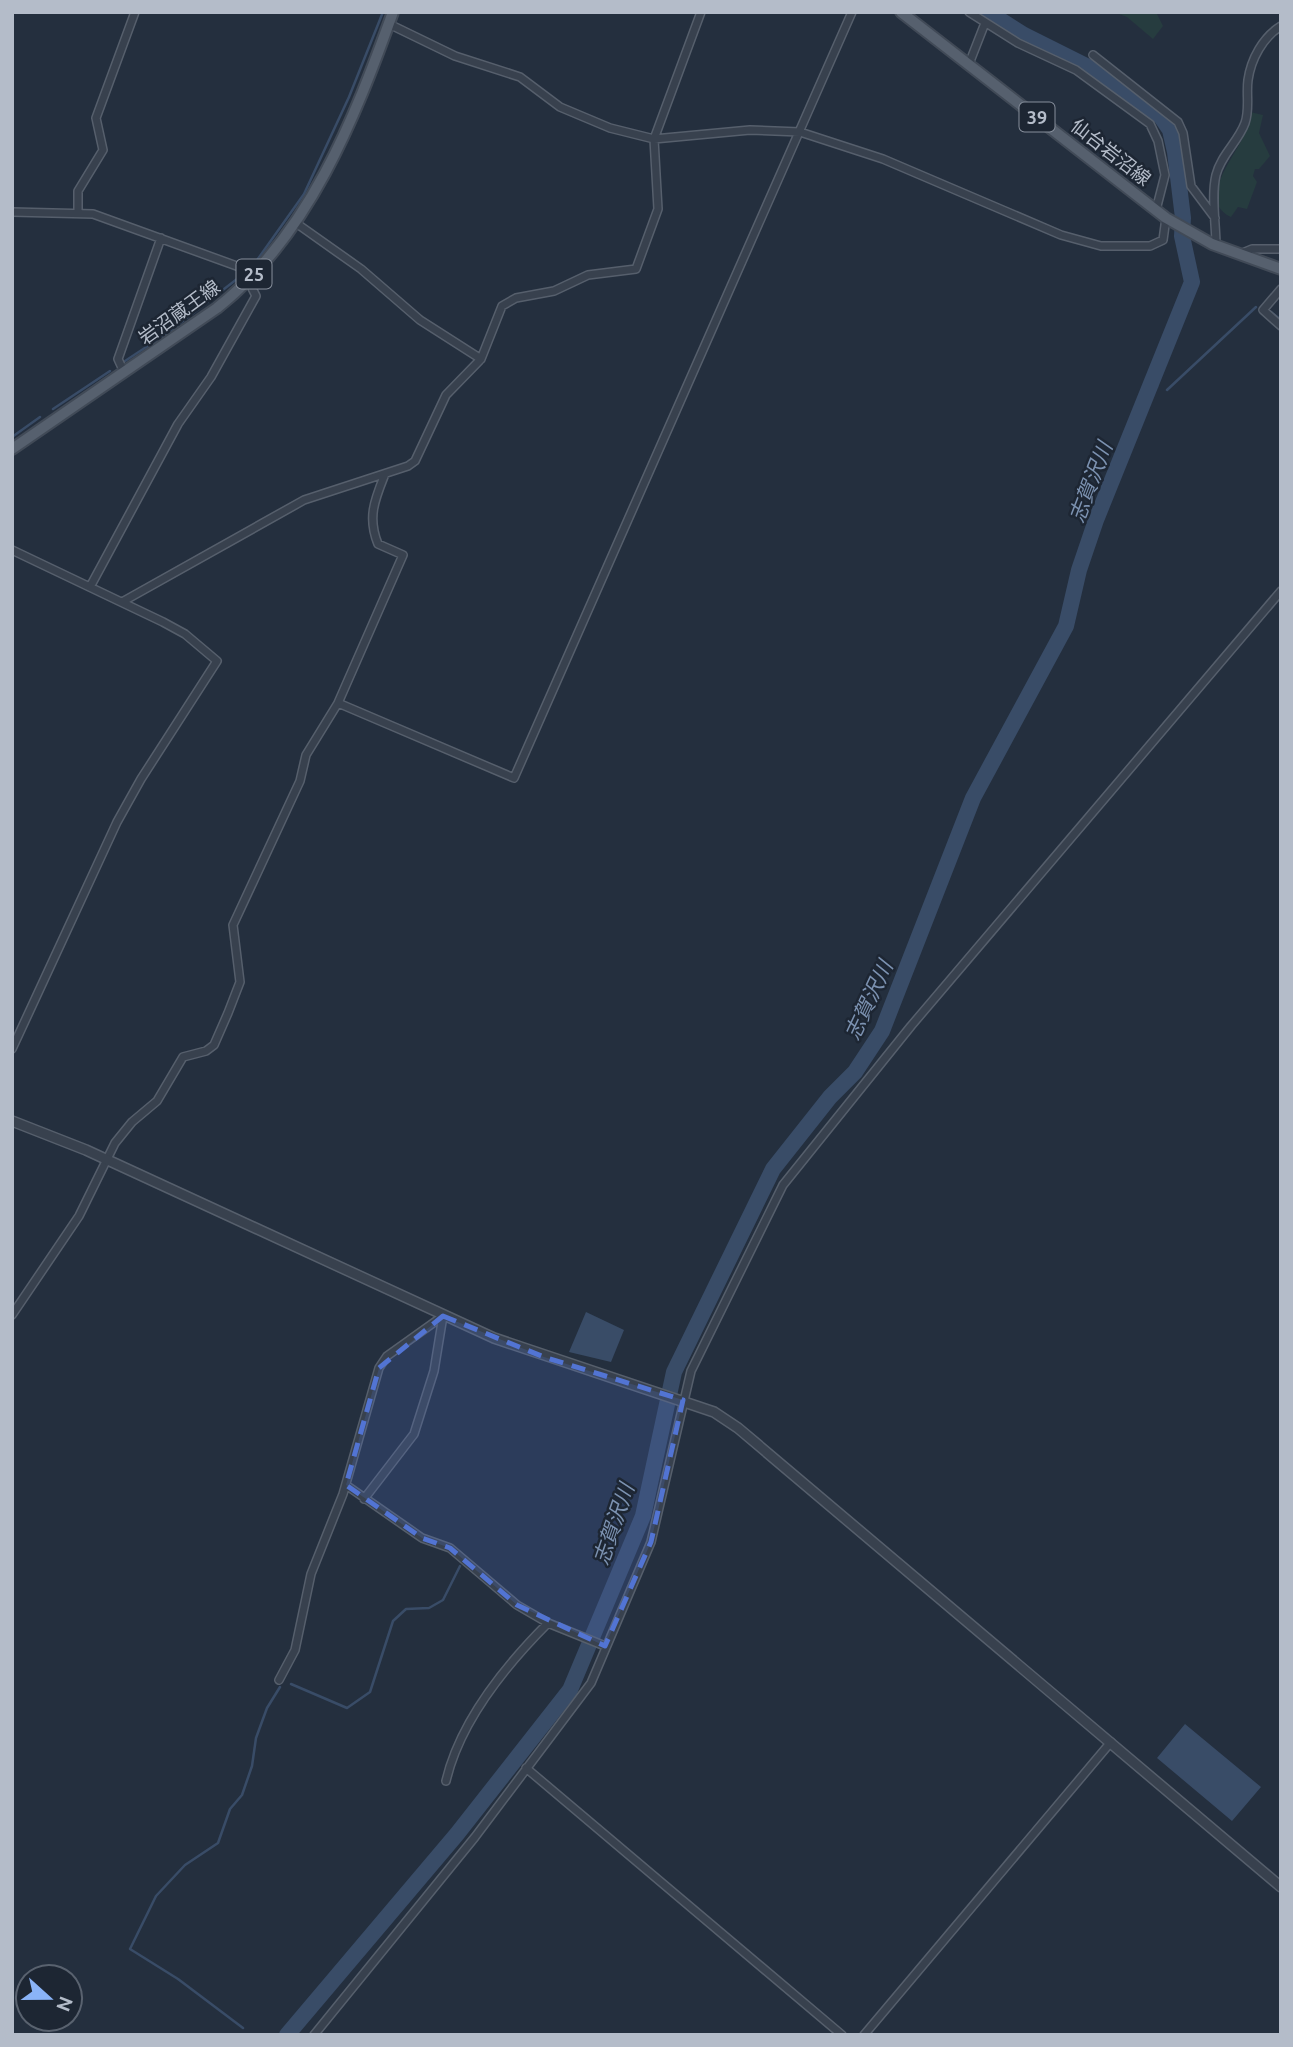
<svg xmlns="http://www.w3.org/2000/svg" width="1293" height="2047" font-family="Ubuntu,'Noto Sans JP',sans-serif">
<style>
.green{fill:#263c3f}
.water{fill:#394c67}
.lines{fill:none;stroke-linecap:round;stroke-linejoin:round}
.stream{stroke:#394c67;stroke-width:2.5}
.river{stroke:#394c67;stroke-width:16}
.minor-casing{stroke:#565f6c;stroke-width:10}
.tertiary-casing{stroke:#565f6c;stroke-width:12}
.primary-casing{stroke:#414a57;stroke-width:14}
.minor{stroke:#38414e;stroke-width:7}
.tertiary{stroke:#38414e;stroke-width:9}
.primary{stroke:#56606e;stroke-width:10}
.marked{fill:#5274d3;fill-opacity:0.2;stroke:#5274d3;stroke-width:5;stroke-dasharray:14 9;stroke-linejoin:round}
.labels{text-anchor:middle;dominant-baseline:central;stroke-width:5;stroke-linejoin:round;paint-order:stroke}
.shield{fill:#1d2633;stroke:#878f9c;stroke-width:2}
.shield-label{font-size:18px;font-weight:bold;fill:#b4bcc9}
.street-label{font-size:19px;fill:#b4bcc9;stroke:#1d2633}
.water-label{font-size:21px;font-style:italic;fill:#7c92b1;stroke:#1d2633}
</style>
<rect width="100%" height="100%" fill="#242f3e"/>
<!-- green -->
<path class="green" d="M1114,12H1156L1163,26L1153,39L1127,17Z
M1250,112L1263,115L1259,133L1270,156L1259,169H1255L1253,176L1257,182L1247,209L1238,207L1231,217C1197,201 1233,159 1242,139C1245,131 1247,121 1250,112Z"/>
<!-- water -->
<path class="water" d="M586,1312L624,1330L611,1362L569,1352Z
M1185,1724L1261,1787L1232,1821L1157,1758Z"/>
<g class="lines">
<!-- stream -->
<path class="stream" d="M255,263L304,194L349,97L383,12
M1271,312L1281,320
M125,361L166,334L237,279
M1151,384L1157,387
M1167,390L1256,307
M53,409L110,371
M12,437L40,417
M291,1684L347,1708L370,1692L393,1621L406,1609L429,1608L443,1600L460,1566
M243,2028L178,1979L130,1949L156,1896L185,1865L218,1843L230,1809L242,1795L252,1766L256,1738L267,1708L280,1687"/>
<!-- river -->
<path class="river" d="M287,2035L457,1834L570,1690L643,1516L674,1372L773,1169L830,1097L855,1072L882,1031L973,798L1066,626L1079,570L1096,520L1192,282L1182,236L1183,218L1175,152L1170,130L1161,117L1092,69L1024,35L988,12"/>
<defs>
<path id="minor" d="M969,12L1018,43L1076,70L1150,124L1158,141L1165,175L1156,210
M389,24L455,56L520,77L560,107L610,128L654,139L750,130L800,132L883,159L1061,235L1101,246H1150L1163,240L1166,218
M1093,55L1178,122L1183,133L1191,186L1215,218
M969,64L985,23
M12,212L93,214L256,273
M78,213V191L103,150L96,118L135,12
M296,223L361,269L420,320L481,359
M1216,246C1216,224 1211,196 1216,175C1221,155 1238,142 1245,123C1250,109 1246,94 1248,80C1251,59 1263,37 1281,26
M1240,254L1252,249H1281
M1281,289L1263,310L1281,326
M124,372L118,359L161,238
M12,550L163,622L185,634L217,661L141,779L117,822L12,1049
M90,587L178,424L211,377L256,296L248,280
M122,602L304,500L408,466L415,461L446,395L481,359L502,306L516,298L554,291L588,275L636,269L658,209L654,139L701,12
M338,703L514,778L852,12
M12,1315L79,1216L115,1143L132,1122L157,1101L183,1057L206,1051L214,1045L228,1013L240,982L233,925L300,781L306,755L338,703L403,555L378,544C367,517 375,499 385,474
M346,1485L422,1538L450,1548L517,1605L548,1623L605,1646
M364,1499L414,1434L434,1371L443,1316
M279,1680L295,1650L311,1574L343,1494L379,1368L387,1356L443,1316
M526,1768L842,2035
M446,1781C460,1721 505,1666 548,1623
M314,2035L475,1837L591,1683L651,1542L691,1371L783,1185L911,1026L1281,591
M864,2035L1111,1742"/>
<path id="tertiary" d="M12,1121L86,1150L494,1338L714,1412L738,1428L1281,1887"/>
<path id="primary" d="M901,12L1166,218L1212,244L1281,269
M12,449L217,308C309,235 354,120 393,12"/>
</defs>
<!-- minor casing -->
<use href="#minor" class="minor-casing"/>
<!-- tertiary casing -->
<use href="#tertiary" class="tertiary-casing"/>
<!-- primary casing -->
<use href="#primary" class="primary-casing"/>
<!-- minor -->
<use href="#minor" class="minor"/>
<!-- tertiary -->
<use href="#tertiary" class="tertiary"/>
<!-- primary -->
<use href="#primary" class="primary"/>
</g>
<!-- marked area -->
<path class="marked" d="M443,1316L544,1357L683,1400L651,1542L605,1646L517,1605L450,1548L422,1538L346,1485L379,1368Z"/>
<g class="labels">
<!-- shield labels -->
<g class="shield">
<rect x="1019.5" y="102.5" width="35" height="29" rx="5"/>
<rect x="236.5" y="259.5" width="35" height="29" rx="5"/>
</g>
<g class="shield-label">
<text x="1037" y="117">39</text>
<text x="254" y="274">25</text>
</g>
<!-- street labels -->
<g class="street-label">
<text transform="translate(1111 152) rotate(38)">仙台岩沼線</text>
<text transform="translate(179 312) rotate(-36)">岩沼蔵王線</text>
</g>
<!-- water labels -->
<g class="water-label">
<text transform="translate(1090 482) rotate(-69)">志賀沢川</text>
<text transform="translate(868 1000) rotate(-65)">志賀沢川</text>
<text transform="translate(613 1524) rotate(-71)">志賀沢川</text>
</g>
</g>
<!-- border -->
<rect width="1293" height="2047" fill="none" stroke="#b4bcc9" stroke-width="28"/>
<!-- north arrow -->
<g transform="translate(49 1998) rotate(111)"><circle r="33" fill="#1d2633" stroke="#59626f" stroke-width="2"/>
<path d="M0-5L12 26L0 18L-12 26Z" fill="#8ab4f8"/>
<text y="-10" font-size="19" font-weight="bold" text-anchor="middle" fill="#b4bcc9">N</text>
</g>
</svg>
